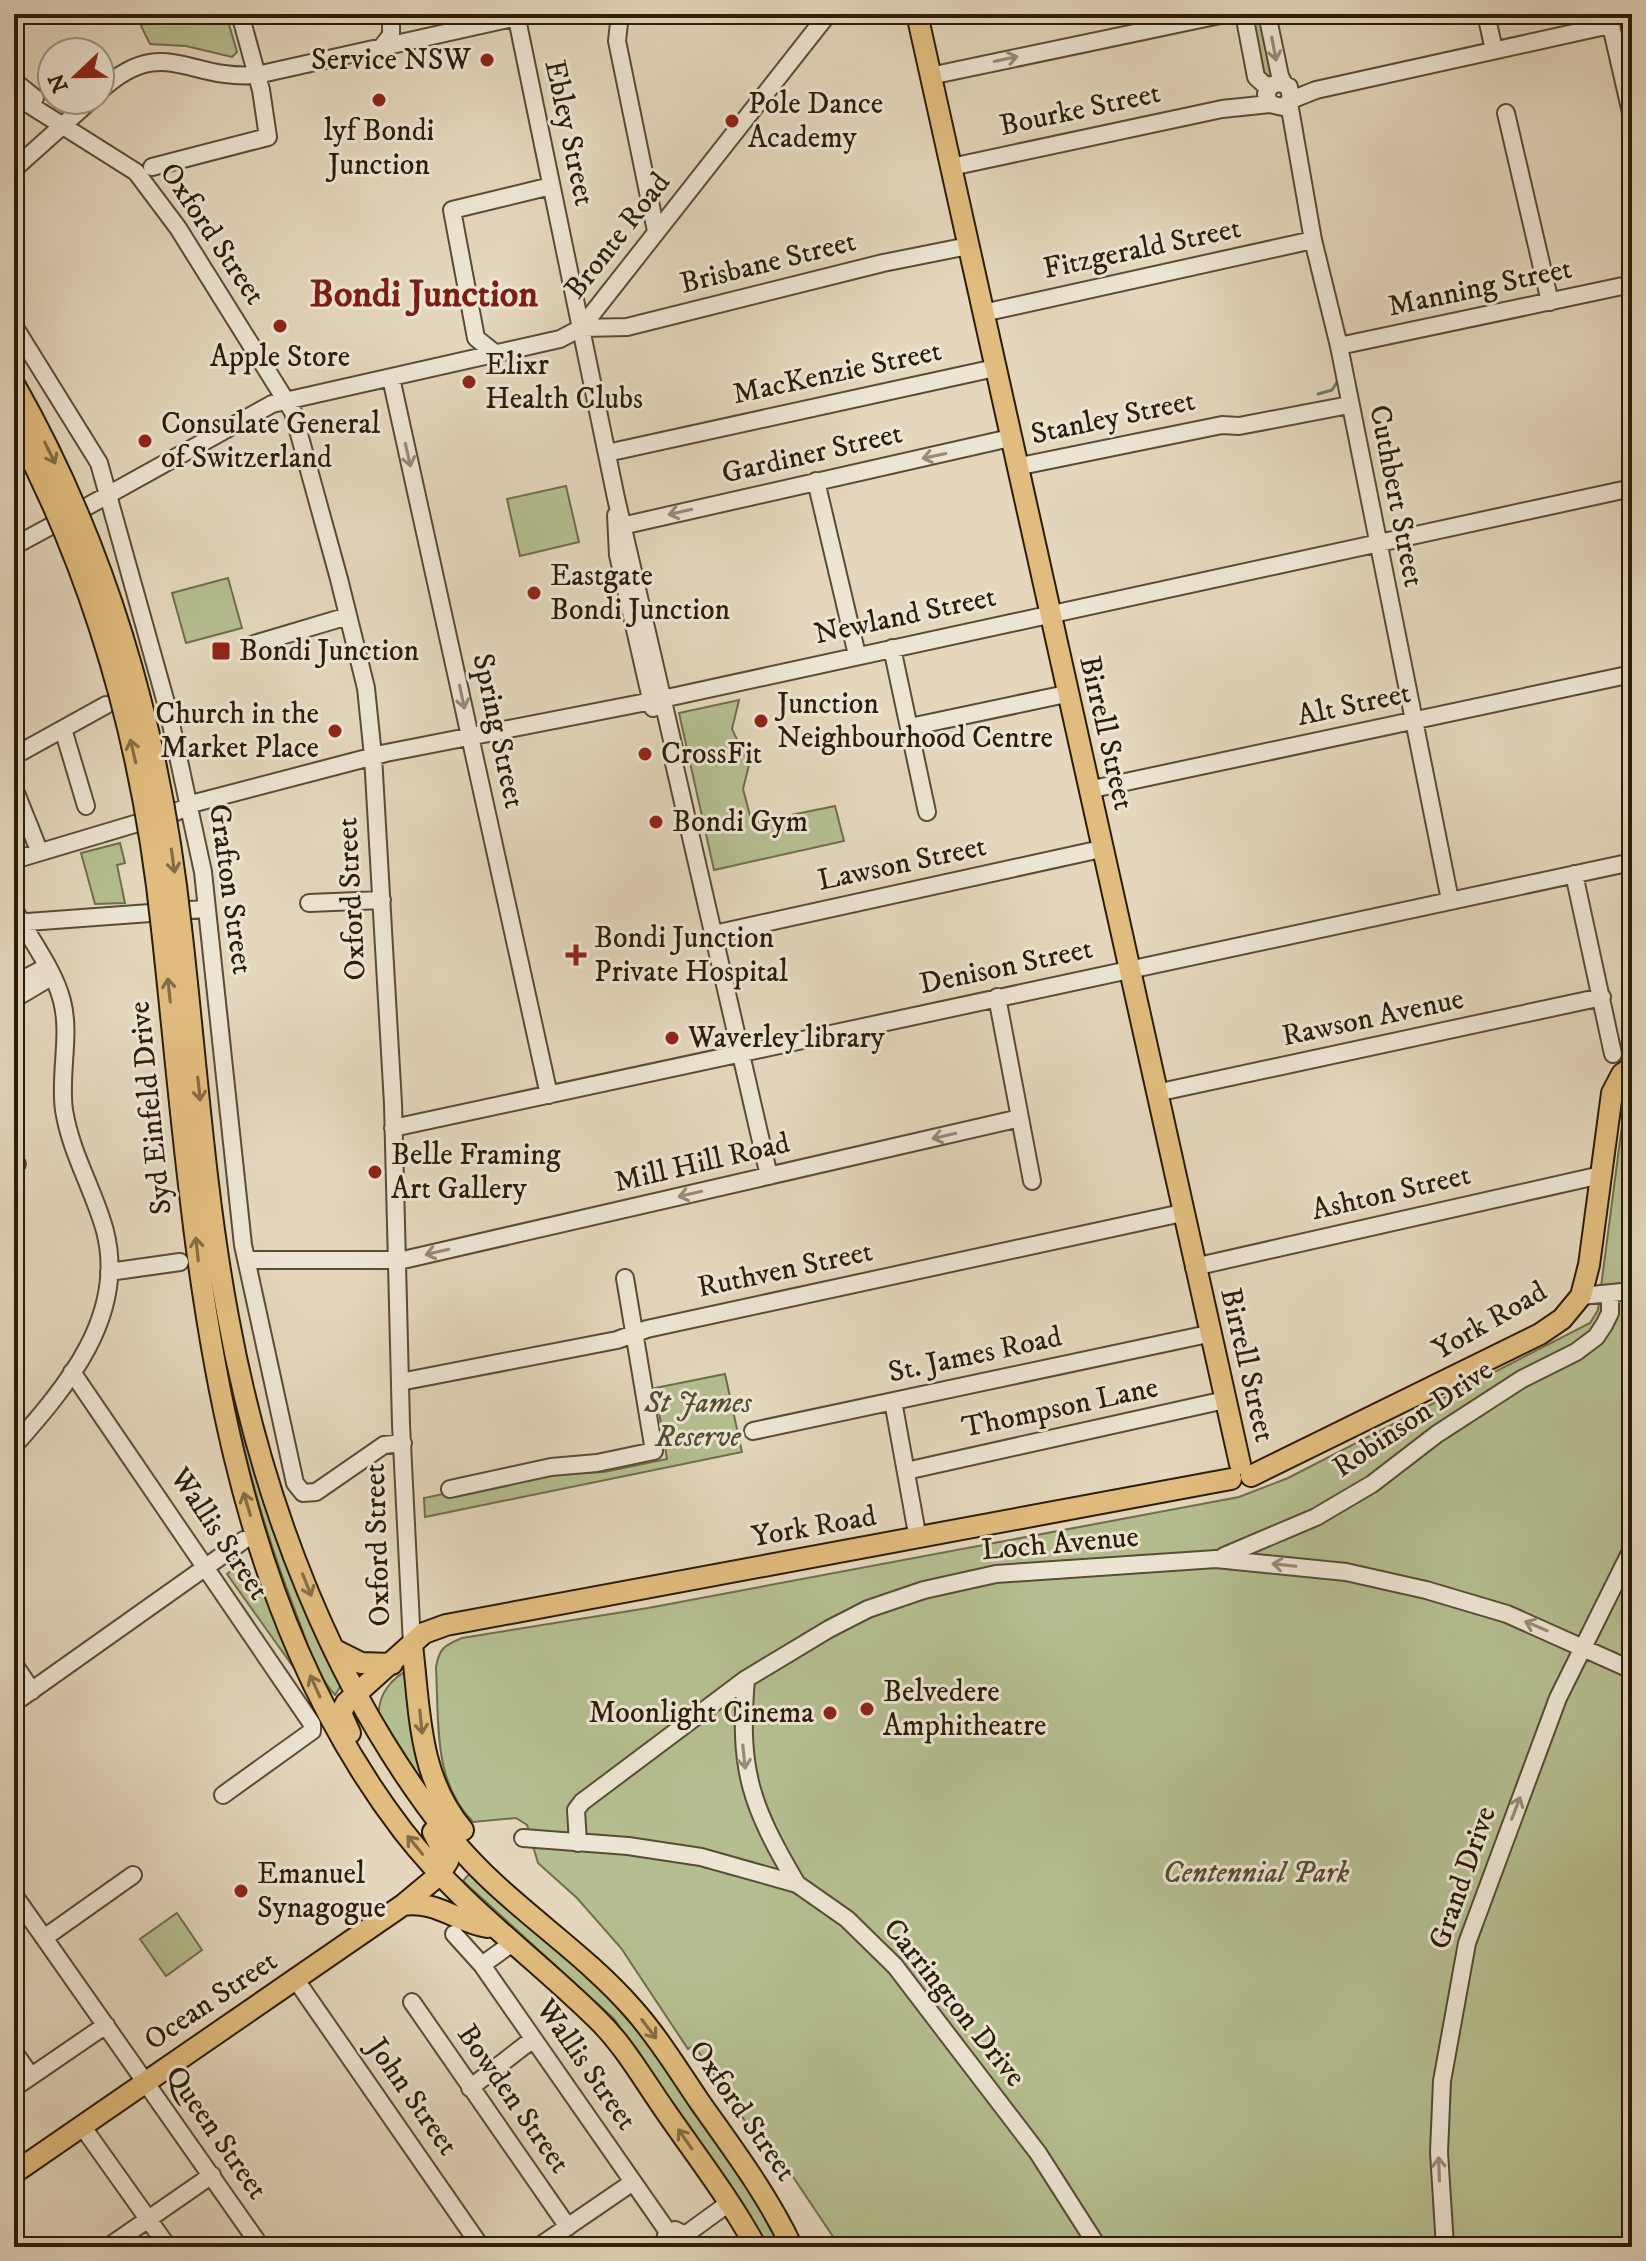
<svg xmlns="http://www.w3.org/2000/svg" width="1646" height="2261" font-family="'IM FELL DW Pica',serif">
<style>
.green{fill:#b5be90;stroke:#706e4c;stroke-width:2}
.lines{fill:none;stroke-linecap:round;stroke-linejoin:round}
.stream{stroke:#6b7b6d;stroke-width:3}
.minor-casing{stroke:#594c36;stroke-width:20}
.major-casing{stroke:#2b1d09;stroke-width:24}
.minor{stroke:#ede5d4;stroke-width:16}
.major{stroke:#e2bc7e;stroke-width:20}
.major-bridge-casing{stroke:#2b1d09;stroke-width:24;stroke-linecap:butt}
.major-bridge{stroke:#e2bc7e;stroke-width:20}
.oneway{stroke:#968b79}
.oneway2{stroke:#866c44}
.poi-dot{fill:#8f2418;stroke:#ede5d4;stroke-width:3}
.labels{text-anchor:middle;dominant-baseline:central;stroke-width:6;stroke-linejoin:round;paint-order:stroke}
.poi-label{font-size:30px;fill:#2b1d09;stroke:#ede5d4;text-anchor:start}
.street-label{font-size:30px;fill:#2b1d09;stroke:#ede5d4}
.park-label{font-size:30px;font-style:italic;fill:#544d32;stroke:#ede5d4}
.district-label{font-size:38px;font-weight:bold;fill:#7a1f14;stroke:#ede5d4}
</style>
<rect width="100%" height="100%" fill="#e4d7bd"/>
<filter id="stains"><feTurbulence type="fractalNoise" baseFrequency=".0025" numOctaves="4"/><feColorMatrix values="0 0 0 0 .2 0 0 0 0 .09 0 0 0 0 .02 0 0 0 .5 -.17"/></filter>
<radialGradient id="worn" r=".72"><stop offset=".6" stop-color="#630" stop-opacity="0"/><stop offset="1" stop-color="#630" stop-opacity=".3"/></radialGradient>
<!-- green -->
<path class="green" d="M166,14H226L237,52L232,57L186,46L150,44L141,26L147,19Z
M1255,14H1262L1276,76L1266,81L1251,17Z
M566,486L579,542L520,556L507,499Z
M228,578L242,628L186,643L172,593Z
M739,700L732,729L749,765L743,789L752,823L835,806L844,841L714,870L679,713Z
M120,843L125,863L117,865L125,903L95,904L81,853Z
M1632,1092V2247H840L777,2153L749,2127L694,2045L688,2049L621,1948L577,1898L538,1863L527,1825L516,1818L473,1822C433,1782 439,1723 436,1667C439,1648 445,1645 462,1638L648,1608L1239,1497L1288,1478L1590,1323L1598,1310L1625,1102Z
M209,1270L342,1684L335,1695C316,1675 306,1639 296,1613C252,1501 227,1388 209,1270Z
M725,1374L742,1452L425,1517L424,1498L534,1475L604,1472L667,1459L655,1388Z
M237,1566L261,1588L299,1675L227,1574Z
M409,1670L420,1755L462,1834L475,1851L434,1800L379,1714C378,1695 392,1677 409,1670Z
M471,1872L583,1971L646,2038L767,2215L781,2247H768L742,2202L614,2019L463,1881Z
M177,1913L202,1950L166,1976L140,1939Z"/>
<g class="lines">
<!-- stream -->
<path class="stream" d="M1318,394L1332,390L1339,379"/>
<defs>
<path id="minor" d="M516,14L616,498L675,753L674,763L769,1176
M620,14L617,41L656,231
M1244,14L1256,77L1268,88
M1267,14L1280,76L1284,84
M1486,14L1494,50
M541,15L543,14
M1609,17L1632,117
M381,48L391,35V14
M930,76L1225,14
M14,81L35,98
M100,91C163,33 188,81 257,75L517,17
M14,95L136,172L178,228L293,412L339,579L366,688L373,756L393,1104L401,1424L412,1645
M1291,100L1316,90L1610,25
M1289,103L1313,240L1339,346L1450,900
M1506,113L1550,302
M152,167L268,137L261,90L240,14
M951,167L1222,109L1270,104L1283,107L1291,100L1289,87L1281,83L1271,85L1266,94L1270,104
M14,169L91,100
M983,313L1313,240
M14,326L99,463L168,710L203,872L243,1245L295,1483L303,1493L316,1492L384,1445L403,1443
M581,328L627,327L883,263L968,246
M1339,346L1632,284
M496,354L476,338L452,210L551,186
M391,378L549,1095
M607,453L995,368
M1016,467L1222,425L1239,426L1349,405
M14,468L16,471
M816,481L857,655
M88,506L272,404L560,339L581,328L828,14
M616,515L618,555L653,708
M626,525L1010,438
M14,546L51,526
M254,644L348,616
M892,648L927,812
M910,727L1066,694
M63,729L86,806
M14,756L106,705
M14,788L36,843
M1088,790L1632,674
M176,812L191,804L386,753L662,699L1632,488
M14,860L138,823
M1574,874L1613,1054
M309,903L382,900
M14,909C29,938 54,969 62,1001C71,1035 59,1075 64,1110C71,1154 94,1190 105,1231C127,1316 66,1387 14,1446
M189,910L207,909
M14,923L150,913
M714,934L1101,849
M14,984L46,967
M997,997L1032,1181
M14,999L51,977
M1156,1093L1602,997
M393,1128L1632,862
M14,1167L17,1164
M248,1260H403L1020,1118
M1194,1267L1601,1175
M109,1272L180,1262
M1581,1296L1632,1291
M72,1372L312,1724V1731L223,1795
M400,1382L617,1340L647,1329L1182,1213
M893,1401L918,1539
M753,1431L1208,1334
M906,1471L1225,1400
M450,1489L551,1467L597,1463L654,1451L625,1278
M1224,1556L1316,1517L1372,1484L1437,1434L1522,1379L1576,1352L1596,1337L1604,1325L1610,1313V1296
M14,1664L32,1691
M746,1679C738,1771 751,1806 797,1884
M14,1703L244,1540
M523,1838L628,1846L701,1857L797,1884L847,1919L895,1966L1038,2153L1098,2247
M578,1843L576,1810L582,1802L746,1679L829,1629L868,1609L924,1590L996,1574L1216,1559L1346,1572L1426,1590L1507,1614L1632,1670
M14,1895L261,2247
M454,1934L482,1965L668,2232
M44,1938L133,1875
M482,1965L511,1944
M296,1980L481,2247
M412,2002L568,2227
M14,2052L31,2076
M14,2088L106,2025
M470,2088L533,2039
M82,2126L168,2247
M685,2235L729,2203
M108,2247L212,2175
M538,2247L633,2182
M664,2247L666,2235L675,2230L685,2235L686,2247
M1445,2247L1439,2152L1442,2081L1467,1943L1558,1698L1632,1549"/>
<path id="major" d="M917,14L1240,1464
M181,928C196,1057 204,1189 228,1317C262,1503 333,1691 452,1839C505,1904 578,1946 633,2009C658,2037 678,2070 699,2101C732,2148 767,2194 792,2247
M162,929C196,1236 207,1575 403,1831C463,1908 530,1953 597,2019C624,2045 643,2079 664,2109C695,2154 730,2199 756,2247
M1251,1476L1540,1334L1562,1319L1581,1296L1589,1265L1612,1093L1622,1074L1632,1067
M412,1645C420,1711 418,1776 463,1830
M335,1650L361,1663L392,1664
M350,1733L341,1713L346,1703L424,1633L446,1625L1231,1479
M403,1905C436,1900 457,1922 487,1927
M14,2173L403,1905L439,1875L448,1861L433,1832"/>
</defs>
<!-- minor casing -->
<use href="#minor" class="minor-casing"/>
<!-- major casing -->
<use href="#major" class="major-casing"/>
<!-- minor -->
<use href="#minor" class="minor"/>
<!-- major -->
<use href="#major" class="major"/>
<defs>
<path id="major-bridge" d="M14,384C109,551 161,738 181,928
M14,425C97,581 144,753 162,929"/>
</defs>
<!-- major-bridge casing -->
<use href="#major-bridge" class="major-bridge-casing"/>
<!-- major-bridge -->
<use href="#major-bridge" class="major-bridge"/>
</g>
<!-- one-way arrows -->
<defs><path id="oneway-shaft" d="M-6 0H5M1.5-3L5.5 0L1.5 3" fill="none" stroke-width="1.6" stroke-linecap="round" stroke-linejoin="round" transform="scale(2)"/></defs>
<g class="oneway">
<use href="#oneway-shaft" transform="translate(1274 49) rotate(79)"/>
<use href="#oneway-shaft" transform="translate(1006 59) rotate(-12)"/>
<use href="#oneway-shaft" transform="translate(408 455) rotate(77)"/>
<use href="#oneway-shaft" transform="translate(934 456) rotate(168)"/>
<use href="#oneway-shaft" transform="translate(680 512) rotate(167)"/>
<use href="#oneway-shaft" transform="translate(462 697) rotate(78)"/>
<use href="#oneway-shaft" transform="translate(944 1136) rotate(167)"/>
<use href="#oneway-shaft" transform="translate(690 1194) rotate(167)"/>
<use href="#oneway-shaft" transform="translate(437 1252) rotate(167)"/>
<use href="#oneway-shaft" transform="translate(1284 1565) rotate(-174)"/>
<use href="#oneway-shaft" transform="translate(1536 1626) rotate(-157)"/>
<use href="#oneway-shaft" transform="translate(744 1757) rotate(84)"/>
<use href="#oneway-shaft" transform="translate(1516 1808) rotate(-69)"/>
<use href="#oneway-shaft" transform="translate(1439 2169) rotate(-92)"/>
</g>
<g class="oneway2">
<use href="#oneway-shaft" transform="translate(50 453) rotate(64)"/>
<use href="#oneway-shaft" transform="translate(133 751) rotate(-103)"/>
<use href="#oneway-shaft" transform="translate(173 861) rotate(82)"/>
<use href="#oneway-shaft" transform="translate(169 990) rotate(-96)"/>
<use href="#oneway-shaft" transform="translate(199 1089) rotate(84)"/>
<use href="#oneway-shaft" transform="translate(197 1249) rotate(-96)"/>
<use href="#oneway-shaft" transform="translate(247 1504) rotate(-107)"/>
<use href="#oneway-shaft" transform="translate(307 1585) rotate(68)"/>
<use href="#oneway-shaft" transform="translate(315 1686) rotate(-114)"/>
<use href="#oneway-shaft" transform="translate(421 1722) rotate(84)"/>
<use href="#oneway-shaft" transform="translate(415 1845) rotate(-129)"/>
<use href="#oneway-shaft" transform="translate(649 2029) rotate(53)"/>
<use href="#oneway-shaft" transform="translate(685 2139) rotate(-125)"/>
</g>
<!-- markers -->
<g class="poi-dot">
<circle cx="487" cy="60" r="8"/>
<circle cx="379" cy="100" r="8"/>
<circle cx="732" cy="121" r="8"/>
<circle cx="280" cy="326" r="8"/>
<circle cx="469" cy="382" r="8"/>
<circle cx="145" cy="441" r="8"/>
<circle cx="534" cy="593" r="8"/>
<rect x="211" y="641" width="20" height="20" rx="4"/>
<circle cx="761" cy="721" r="8"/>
<circle cx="335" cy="731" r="8"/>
<circle cx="645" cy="754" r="8"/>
<circle cx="656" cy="822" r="8"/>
<path d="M572 943h8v8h8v8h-8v8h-8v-8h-8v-8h8z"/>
<circle cx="672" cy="1038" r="8"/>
<circle cx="375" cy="1172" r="8"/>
<circle cx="867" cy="1709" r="8"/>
<circle cx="830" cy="1713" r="8"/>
<circle cx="241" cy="1891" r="8"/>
</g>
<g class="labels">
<!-- poi labels -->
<g class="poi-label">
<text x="471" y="60" text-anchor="end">Service NSW</text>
<text x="748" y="104">Pole Dance<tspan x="748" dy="34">Academy</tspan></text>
<text x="379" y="131" text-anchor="middle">lyf Bondi<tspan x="379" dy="34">Junction</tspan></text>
<text x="280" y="357" text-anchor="middle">Apple Store</text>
<text x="485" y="365">Elixr<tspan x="485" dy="34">Health Clubs</tspan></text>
<text x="161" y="424">Consulate General<tspan x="161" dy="34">of Switzerland</tspan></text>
<text x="550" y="576">Eastgate<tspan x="550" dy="34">Bondi Junction</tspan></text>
<text x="239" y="651">Bondi Junction</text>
<text x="777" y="704">Junction<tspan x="777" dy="34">Neighbourhood Centre</tspan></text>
<text x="319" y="714" text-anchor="end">Church in the<tspan x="319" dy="34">Market Place</tspan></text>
<text x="661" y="754">CrossFit</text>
<text x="672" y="822">Bondi Gym</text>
<text x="594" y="938">Bondi Junction<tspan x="594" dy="34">Private Hospital</tspan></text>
<text x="688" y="1038">Waverley library</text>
<text x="391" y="1155">Belle Framing<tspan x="391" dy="34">Art Gallery</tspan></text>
<text x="883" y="1692">Belvedere<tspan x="883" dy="34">Amphitheatre</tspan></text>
<text x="814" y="1713" text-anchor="end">Moonlight Cinema</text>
<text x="257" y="1874">Emanuel<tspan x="257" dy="34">Synagogue</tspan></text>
</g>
<!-- street labels -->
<g class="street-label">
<text transform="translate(1080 110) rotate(-12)">Bourke Street</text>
<text transform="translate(569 133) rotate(78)">Ebley Street</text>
<text transform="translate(212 234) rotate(56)">Oxford Street</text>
<text transform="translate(618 236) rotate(-52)">Bronte Road</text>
<text transform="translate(1142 249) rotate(-12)">Fitzgerald Street</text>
<text transform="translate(768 263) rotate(-14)">Brisbane Street</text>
<text transform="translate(1480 288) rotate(-12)">Manning Street</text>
<text transform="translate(837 373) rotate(-12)">MacKenzie Street</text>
<text transform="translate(1113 418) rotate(-12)">Stanley Street</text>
<text transform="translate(812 454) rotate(-13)">Gardiner Street</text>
<text transform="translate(1396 496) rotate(79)">Cuthbert Street</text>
<text transform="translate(905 616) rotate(-12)">Newland Street</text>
<text transform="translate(1354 705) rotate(-12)">Alt Street</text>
<text transform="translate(498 731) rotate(78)">Spring Street</text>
<text transform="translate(1106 733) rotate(77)">Birrell Street</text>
<text transform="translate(902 864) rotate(-12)">Lawson Street</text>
<text transform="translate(230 889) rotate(82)">Grafton Street</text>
<text transform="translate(352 899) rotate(-93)">Oxford Street</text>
<text transform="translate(1006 967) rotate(-12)">Denison Street</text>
<text transform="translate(1373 1018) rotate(-12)">Rawson Avenue</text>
<text transform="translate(151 1108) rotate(-96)">Syd Einfeld Drive</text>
<text transform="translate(702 1163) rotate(-13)">Mill Hill Road</text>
<text transform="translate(1391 1193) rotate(-13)">Ashton Street</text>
<text transform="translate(785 1270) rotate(-12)">Ruthven Street</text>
<text transform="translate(1490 1321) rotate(-30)">York Road</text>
<text transform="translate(975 1355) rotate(-12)">St. James Road</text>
<text transform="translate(1247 1365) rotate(77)">Birrell Street</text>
<text transform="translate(1060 1408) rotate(-12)">Thompson Lane</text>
<text transform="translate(1413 1419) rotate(-34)">Robinson Drive</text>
<text transform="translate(814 1527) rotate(-10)">York Road</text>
<text transform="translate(219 1534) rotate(56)">Wallis Street</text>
<text transform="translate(1060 1544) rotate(-5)">Loch Avenue</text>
<text transform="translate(378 1545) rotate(-92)">Oxford Street</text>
<text transform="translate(1463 1878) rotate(-71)">Grand Drive</text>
<text transform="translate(211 2001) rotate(-34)">Ocean Street</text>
<text transform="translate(954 2003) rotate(51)">Carrington Drive</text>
<text transform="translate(586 2065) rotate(55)">Wallis Street</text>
<text transform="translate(412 2097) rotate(55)">John Street</text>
<text transform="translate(513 2099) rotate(55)">Bowden Street</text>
<text transform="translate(742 2111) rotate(55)">Oxford Street</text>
<text transform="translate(216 2133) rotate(55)">Queen Street</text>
</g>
<!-- park labels -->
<g class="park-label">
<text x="698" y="1403">St James<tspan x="698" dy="34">Reserve</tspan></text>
<text x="1256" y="1873">Centennial Park</text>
</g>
<!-- district labels -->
<g class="district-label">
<text x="424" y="295">Bondi Junction</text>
</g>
</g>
<!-- margin -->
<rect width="1646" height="2261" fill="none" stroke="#e4d7bd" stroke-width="48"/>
<rect x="16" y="16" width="1614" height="2229" fill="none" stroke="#2b1d09" stroke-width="4"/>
<rect x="24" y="24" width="1598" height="2213" fill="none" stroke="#2b1d09" stroke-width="2"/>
<!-- north arrow -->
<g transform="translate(76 76) rotate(248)"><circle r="38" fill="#ede5d4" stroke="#9f9583" stroke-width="2"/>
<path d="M0-6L14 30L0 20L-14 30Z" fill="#8f2418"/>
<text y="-12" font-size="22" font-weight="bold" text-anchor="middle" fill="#2b1d09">N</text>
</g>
<rect width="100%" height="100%" filter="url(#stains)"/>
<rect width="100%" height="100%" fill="url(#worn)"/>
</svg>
